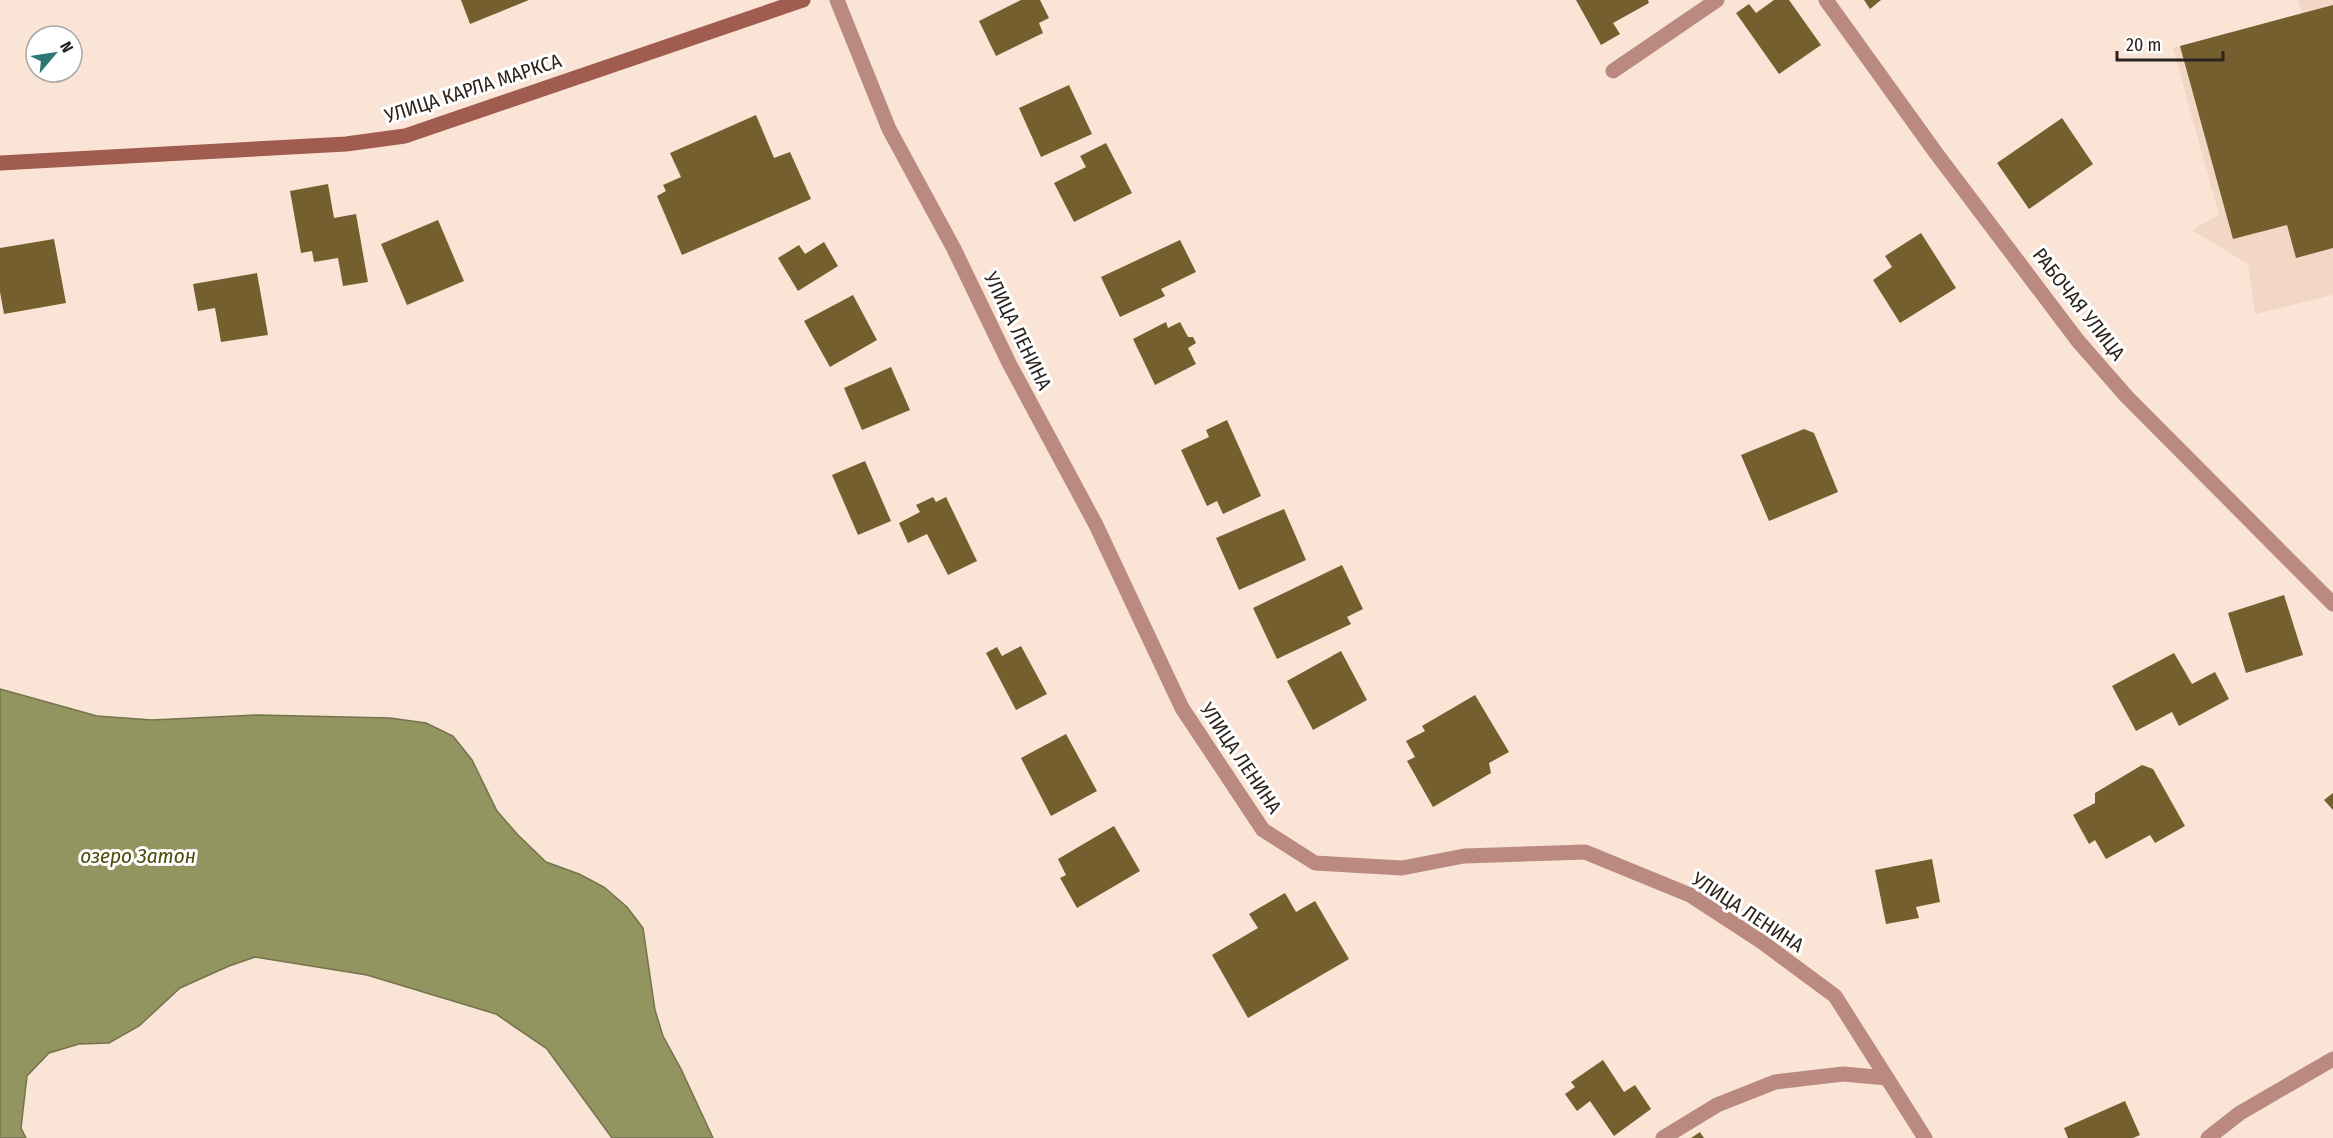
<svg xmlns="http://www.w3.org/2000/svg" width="2333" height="1138" font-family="'Fira Sans Condensed',sans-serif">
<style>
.built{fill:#f3d7c5}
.water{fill:#929560;stroke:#73734c;stroke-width:1.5}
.building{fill:#765f2e}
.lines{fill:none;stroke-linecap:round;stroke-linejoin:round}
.lane{stroke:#ba8a81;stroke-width:15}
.street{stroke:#ba8a81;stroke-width:15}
.secondary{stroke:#9f5c4f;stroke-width:15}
.labels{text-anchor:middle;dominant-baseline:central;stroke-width:6;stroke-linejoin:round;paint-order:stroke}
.street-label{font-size:20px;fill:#2b231e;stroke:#fff}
.water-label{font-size:21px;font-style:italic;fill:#4b4d0c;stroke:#fff}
</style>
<rect width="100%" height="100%" fill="#f9e4d5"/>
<!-- built -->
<path class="built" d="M2298,0H2333V295L2255,314L2248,264L2192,230L2219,215L2173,48L2302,13Z"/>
<!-- water -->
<path class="water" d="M0,689L97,716L152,720L258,715L390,718L426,723L453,736L472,760L497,811L518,835L546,862L579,874L604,887L627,907L643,928L655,1010L663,1036L681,1069L713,1138H612L547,1049L496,1014L367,975L255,957L229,966L180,988L139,1026L109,1043L79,1044L49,1053L27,1076L21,1128L26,1138H0Z"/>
<!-- building -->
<path class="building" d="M461,0H529L470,24Z
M1021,0H1040L1049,18L1039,23L1043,33L996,56L979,21Z
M1576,0H1648L1649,3L1613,23L1620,34L1601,45Z
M1774,0H1789L1821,45L1779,74L1736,13L1749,4L1756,13Z
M1864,0H1881L1870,9Z
M2333,5V248L2296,258L2287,225L2233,239L2180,46Z
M1069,85L1092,134L1041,157L1019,108Z
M756,115L774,158L790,152L811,199L682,255L657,196L666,191L663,185L681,177L670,153Z
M2062,118L2093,164L2029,209L1997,163Z
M1106,143L1132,193L1074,222L1054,183L1086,167L1080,156Z
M328,184L334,218L356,214L368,282L343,286L338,258L314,262L312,251L301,253L290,191Z
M438,220L464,281L407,305L381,244Z
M1921,233L1956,288L1900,323L1873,280L1892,267L1885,256Z
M54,239L66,303L4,314L0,292V248Z
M1180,240L1196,272L1161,289L1165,296L1120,317L1101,277Z
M824,242L838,266L798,291L778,258L799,245L805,254Z
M257,273L268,335L221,342L215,308L198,311L193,284Z
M853,295L877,340L830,367L804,321Z
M1166,322L1168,328L1180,322L1188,337H1193L1196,343L1188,348L1196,364L1155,385L1133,339Z
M891,367L910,410L862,430L844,388Z
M1227,420L1261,496L1223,514L1217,501L1207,506L1181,450L1209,437L1206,430Z
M1804,429L1814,433L1838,492L1769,521L1741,455Z
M865,461L891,521L858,535L832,475Z
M933,497L936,502L946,497L977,561L948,575L927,534L908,543L899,523L920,512L916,505Z
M1284,509L1306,560L1239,590L1216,538Z
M1342,565L1363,609L1347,617L1351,624L1277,659L1253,608Z
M2284,595L2303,655L2246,673L2228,613Z
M1021,646L1047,694L1016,710L986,653L997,647L1002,656Z
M1341,651L1367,700L1313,730L1287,681Z
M2174,653L2192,684L2215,672L2229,699L2179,726L2172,712L2136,731L2112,686Z
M1475,695L1509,752L1489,763L1491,773L1433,807L1407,761L1415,757L1406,741L1425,731L1422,726Z
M1066,734L1097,791L1051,816L1021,758Z
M2142,765L2153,769L2185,826L2155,843L2150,835L2106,859L2095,840L2089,844L2073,815L2095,803V793Z
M2333,793V810L2324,800Z
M1114,826L1140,871L1077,908L1060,878L1066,875L1058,859Z
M1932,859L1940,902L1916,907L1919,918L1886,924L1875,870Z
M1285,893L1296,912L1315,901L1349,959L1248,1018L1212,955L1258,928L1249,914Z
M1603,1060L1624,1092L1635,1085L1651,1109L1614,1136L1590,1101L1577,1111L1565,1094L1575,1087L1571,1082Z
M2125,1101L2140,1135L2133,1138H2068L2064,1128Z
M1700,1132L1704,1138H1691Z"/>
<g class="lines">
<!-- lane -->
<path class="lane" d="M1663,1138L1717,1105L1775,1082L1843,1074L1887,1078
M2208,1138L2240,1113L2333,1059"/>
<!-- street -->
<path class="street" d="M837,0L889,129L954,249L1009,363L1096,525L1182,708L1263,830L1315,863L1402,868L1464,856L1585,852L1690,895L1762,942L1835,996L1925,1138
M1826,0L1936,153L2078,341L2127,397L2333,604
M1613,71L1717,0"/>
<!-- secondary -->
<path class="secondary" d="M0,163L346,144L405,136L803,0"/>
</g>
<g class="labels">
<!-- street labels -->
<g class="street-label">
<text transform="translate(473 88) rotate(-18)">УЛИЦА КАРЛА МАРКСА</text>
<text transform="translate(2079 304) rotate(52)">РАБОЧАЯ УЛИЦА</text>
<text transform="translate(1018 331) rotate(64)">УЛИЦА ЛЕНИНА</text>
<text transform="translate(1241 758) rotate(56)">УЛИЦА ЛЕНИНА</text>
<text transform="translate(1748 912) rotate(33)">УЛИЦА ЛЕНИНА</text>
</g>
<!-- water labels -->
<g class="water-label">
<text x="138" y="856">озеро Затон</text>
</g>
</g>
<!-- north arrow -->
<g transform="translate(54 54) rotate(61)"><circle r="28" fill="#ffffff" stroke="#aaa7a5" stroke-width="1.5"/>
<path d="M0-4.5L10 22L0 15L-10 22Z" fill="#2e7774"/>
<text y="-9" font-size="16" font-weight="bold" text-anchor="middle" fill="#2b231e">N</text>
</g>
<!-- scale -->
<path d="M2117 51v9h106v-9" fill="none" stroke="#2b231e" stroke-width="3"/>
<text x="2126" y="51" font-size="18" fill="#2b231e" stroke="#ffffff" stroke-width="4.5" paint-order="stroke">20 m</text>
</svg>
